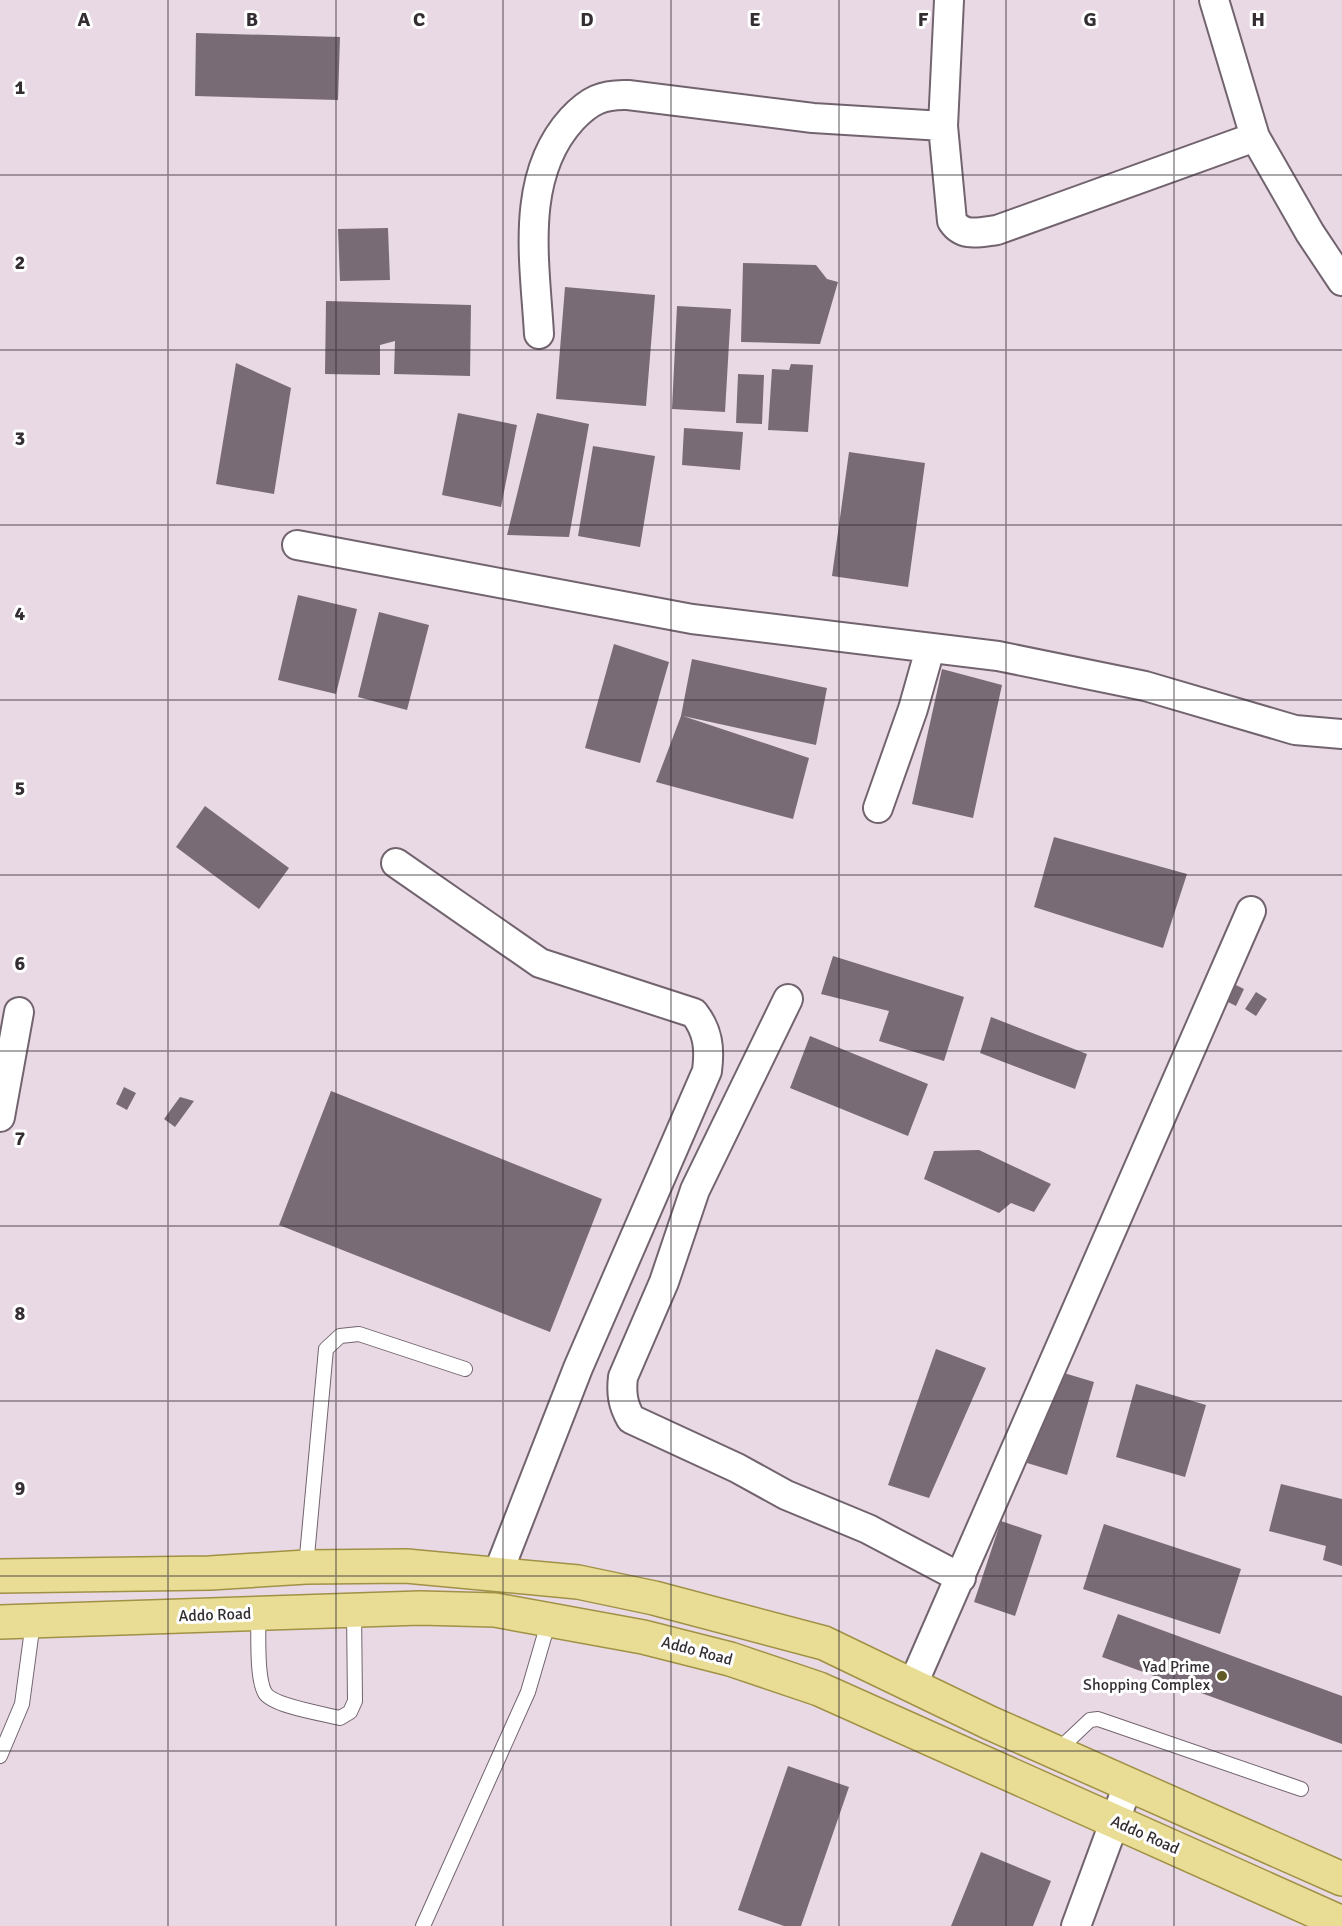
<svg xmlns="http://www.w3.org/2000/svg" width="1342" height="1926" font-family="Signika,sans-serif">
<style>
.building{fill:#796b76}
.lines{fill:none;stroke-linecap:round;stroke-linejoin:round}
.service-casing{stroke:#72646f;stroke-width:16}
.minor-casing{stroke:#72646f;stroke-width:32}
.primary-casing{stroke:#a09145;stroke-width:36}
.service{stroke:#fff;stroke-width:14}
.minor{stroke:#fff;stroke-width:28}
.primary{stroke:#e9dd95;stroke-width:33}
.grid{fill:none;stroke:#342e33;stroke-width:1.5;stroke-opacity:0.55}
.poi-dot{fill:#625a26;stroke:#fff;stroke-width:2}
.labels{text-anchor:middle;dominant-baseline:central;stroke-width:6;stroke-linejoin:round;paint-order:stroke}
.street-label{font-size:16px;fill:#342e33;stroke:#fff}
.poi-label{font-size:16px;fill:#342e33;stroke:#fff;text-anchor:end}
.grid-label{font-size:20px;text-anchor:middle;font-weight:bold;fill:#342e33;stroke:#fff;stroke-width:6;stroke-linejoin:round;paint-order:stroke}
</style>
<rect width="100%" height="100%" fill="#e9d9e5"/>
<!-- building -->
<path class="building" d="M196,33L340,37L338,100L195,96Z
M388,228L390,280L340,281L338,229Z
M743,263L816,265L827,279L838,282L820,344L741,342Z
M565,287L655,295L646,406L556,399Z
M326,301L471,305L470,376L394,374L395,341L380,345V375L325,374Z
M677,306L731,309L725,412L672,409Z
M236,363L291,388L274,494L216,484Z
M791,364L813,365L808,432L768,430L772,369L789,370Z
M738,374L764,375L762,424L736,423Z
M458,413L517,425L501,507L442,495Z
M537,413L589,424L569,537L507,535Z
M684,428L743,432L740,470L682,465Z
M593,446L655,456L640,547L578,536Z
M849,452L925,463L908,587L832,576Z
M298,595L357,609L336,694L278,680Z
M379,612L429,625L407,710L358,697Z
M614,644L669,662L640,763L585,748Z
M692,659L827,688L816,745L683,716L809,758L793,819L656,782L681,716Z
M942,669L1002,685L973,818L912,804Z
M205,806L289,868L259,909L176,847Z
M1054,837L1187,874L1163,948L1034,907Z
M833,956L964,997L944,1061L879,1041L889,1011L821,994Z
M1230,982L1244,989L1236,1006L1222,999Z
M1256,992L1267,999L1256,1016L1245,1009Z
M991,1017L1087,1054L1075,1089L980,1053Z
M810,1036L928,1084L908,1136L790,1088Z
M124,1087L136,1093L127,1110L116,1104Z
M331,1091L602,1199L550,1332L279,1225Z
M180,1097L194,1101L175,1127L164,1119Z
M979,1150L1051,1184L1034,1212L1011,1203L999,1213L924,1179L934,1151Z
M936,1349L986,1368L929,1498L888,1485Z
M1054,1370L1094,1382L1067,1475L1027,1463Z
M1136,1384L1206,1405L1185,1477L1116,1457Z
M1281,1484L1342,1499V1566L1323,1560L1326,1546L1269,1531Z
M1001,1521L1042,1535L1015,1616L974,1602Z
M1104,1524L1241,1569L1220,1634L1083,1589Z
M1118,1614L1342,1696V1744L1102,1657Z
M788,1766L849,1787L801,1926H784L738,1910Z
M981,1852L1051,1881L1033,1926H951Z"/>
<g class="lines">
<defs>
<path id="service" d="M306,1567L326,1349L340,1336L359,1334L465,1369
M258,1614C259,1633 256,1677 265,1693C273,1706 324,1714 340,1718L350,1712L355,1701L354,1611
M1056,1752L1090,1720L1098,1719L1301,1789
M0,1756L22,1704L33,1622
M423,1926L528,1692L549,1620"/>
<path id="minor" d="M949,0L943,126L952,221C963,238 980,232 997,230L1255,137
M1214,0L1255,137L1310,233L1342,281
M539,334C535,263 519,177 572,119C589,101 602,94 628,95L813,118L943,126
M297,545L692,619L998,656L1145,686L1295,730L1342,734
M878,808L913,709L930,649
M396,863L540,963L694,1013C708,1031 710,1048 707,1071L578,1368L498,1573
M788,999L695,1190L664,1282L623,1377C621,1394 623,1405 631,1419L737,1468L786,1495L868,1529L961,1578
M0,1117L19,1012
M913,1684L1251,911
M1076,1926L1128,1785"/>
<path id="primary" d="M0,1576L210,1573L306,1567L406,1566L578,1582L654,1598L824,1643L990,1723L1342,1879
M0,1622L420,1608L495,1610L643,1637L730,1659L819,1689L1342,1923"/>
</defs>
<!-- service casing -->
<use href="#service" class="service-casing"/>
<!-- minor casing -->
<use href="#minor" class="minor-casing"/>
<!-- primary casing -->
<use href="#primary" class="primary-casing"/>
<!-- service -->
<use href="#service" class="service"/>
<!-- minor -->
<use href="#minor" class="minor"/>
<!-- primary -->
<use href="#primary" class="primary"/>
</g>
<!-- grid -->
<path class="grid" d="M168,0V1926M336,0V1926M503,0V1926M671,0V1926M839,0V1926M1006,0V1926M1174,0V1926M0,175H1342M0,350H1342M0,525H1342M0,700H1342M0,875H1342M0,1051H1342M0,1226H1342M0,1401H1342M0,1576H1342M0,1751H1342"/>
<!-- markers -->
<circle class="poi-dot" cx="1222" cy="1676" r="6"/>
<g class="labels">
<!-- street labels -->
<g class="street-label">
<text transform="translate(215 1615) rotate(-2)">Addo Road</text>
<text transform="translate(697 1651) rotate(15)">Addo Road</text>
<text transform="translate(1145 1835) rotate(24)">Addo Road</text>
</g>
<!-- poi labels -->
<g class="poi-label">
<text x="1210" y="1667">Yad Prime<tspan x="1210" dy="18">Shopping Complex</tspan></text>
</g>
</g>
<g class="grid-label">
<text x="84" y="26">A</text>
<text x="252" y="26">B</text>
<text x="419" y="26">C</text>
<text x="587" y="26">D</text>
<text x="755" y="26">E</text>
<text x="923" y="26">F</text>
<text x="1090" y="26">G</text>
<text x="1258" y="26">H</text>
<text x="20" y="94">1</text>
<text x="20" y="269">2</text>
<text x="20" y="445">3</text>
<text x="20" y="620">4</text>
<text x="20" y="795">5</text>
<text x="20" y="970">6</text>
<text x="20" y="1145">7</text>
<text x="20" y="1320">8</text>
<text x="20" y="1495">9</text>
</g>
</svg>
